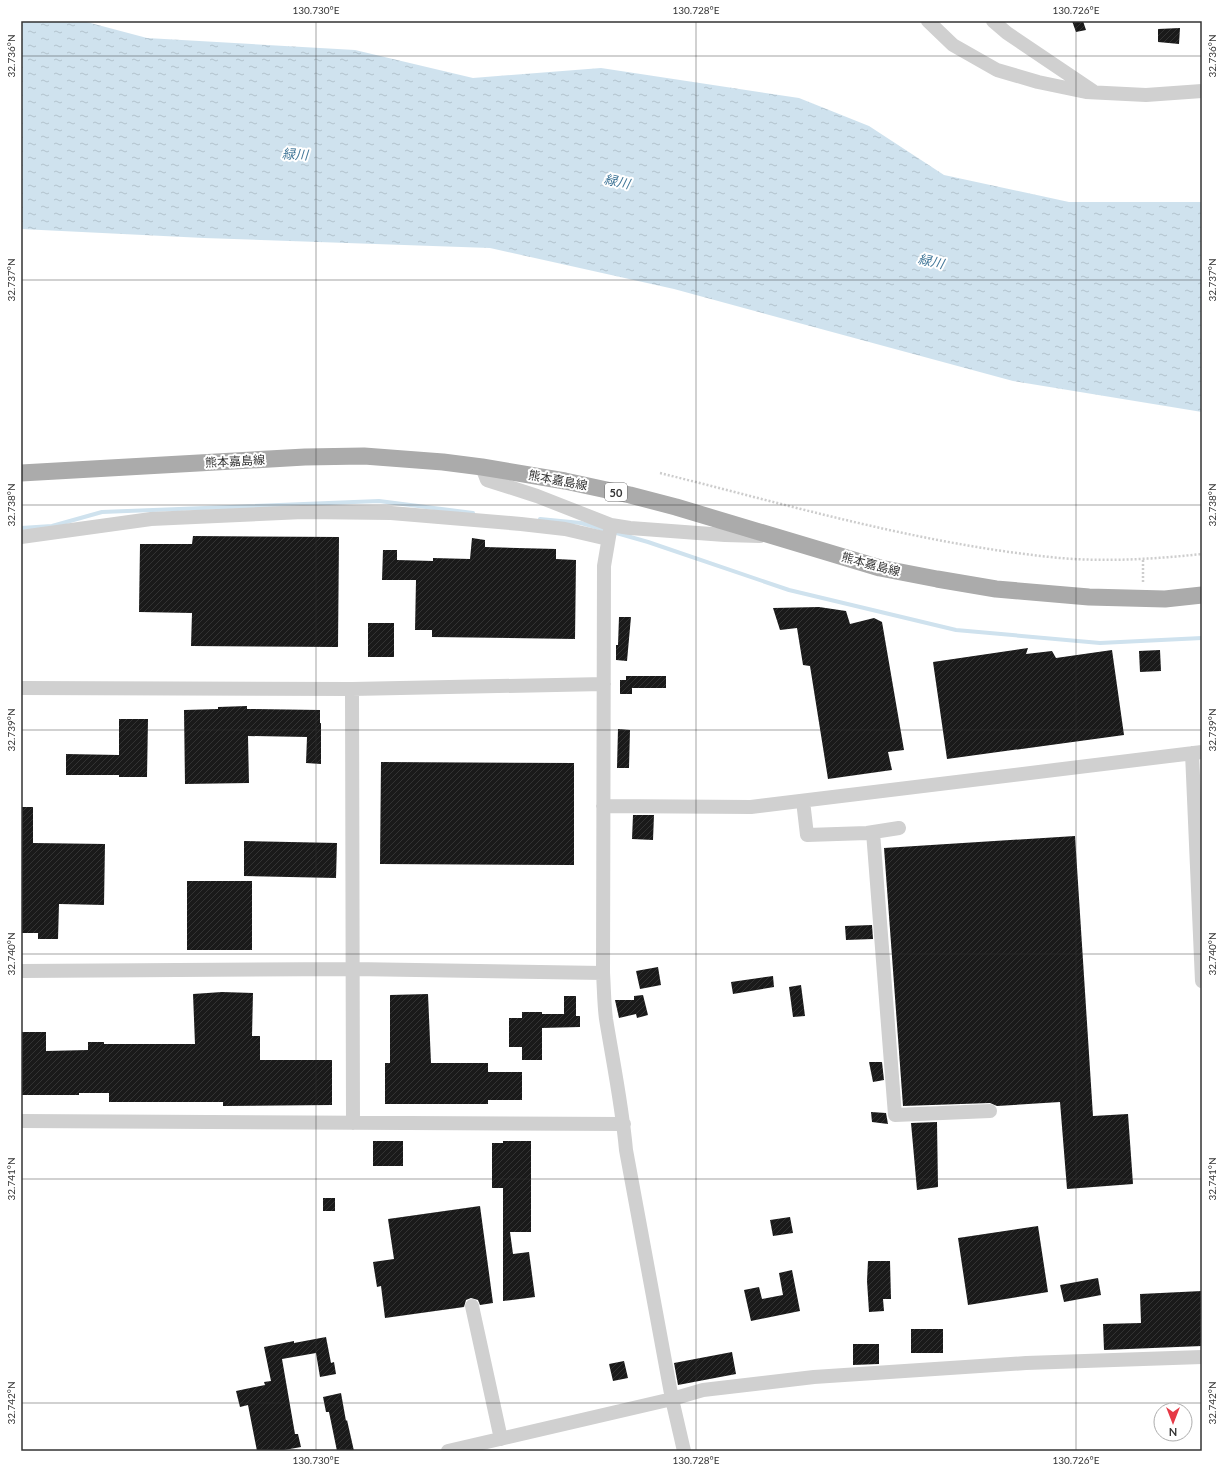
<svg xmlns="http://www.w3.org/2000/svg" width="1223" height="1472" font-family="Lato,'Noto Sans JP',sans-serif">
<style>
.water{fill:url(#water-ripples)}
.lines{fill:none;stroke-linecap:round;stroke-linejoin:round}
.stream{stroke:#cfe2ee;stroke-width:4}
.building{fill:url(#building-hatch)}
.path{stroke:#cdcdcd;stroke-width:2.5;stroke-dasharray:2 2;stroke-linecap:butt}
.minor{stroke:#d0d0d0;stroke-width:14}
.major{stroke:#ababab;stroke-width:17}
.ticks{fill:none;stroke:#333;stroke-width:1;stroke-opacity:0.45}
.labels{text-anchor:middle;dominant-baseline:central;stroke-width:4;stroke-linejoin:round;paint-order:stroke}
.shield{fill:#fff;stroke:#707070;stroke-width:1}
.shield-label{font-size:11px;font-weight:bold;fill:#333}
.street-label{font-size:12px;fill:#333;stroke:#fff}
.water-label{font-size:13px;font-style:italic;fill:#3f7597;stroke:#fff}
.neatline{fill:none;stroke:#333;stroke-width:1.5}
.ticks-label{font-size:10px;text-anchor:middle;fill:#333}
</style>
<defs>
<pattern id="water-ripples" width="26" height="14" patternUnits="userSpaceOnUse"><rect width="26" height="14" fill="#cfe2ee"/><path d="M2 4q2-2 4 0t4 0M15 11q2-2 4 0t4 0" fill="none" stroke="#b2c2cd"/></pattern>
<pattern id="building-hatch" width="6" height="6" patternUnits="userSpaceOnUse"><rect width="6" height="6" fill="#1a1a1a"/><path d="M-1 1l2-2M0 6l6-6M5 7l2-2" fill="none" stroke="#333"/></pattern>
</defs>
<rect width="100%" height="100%" fill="#fff"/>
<!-- water -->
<path class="water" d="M21,21H83L147,38L355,50L473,78L601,68L799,98L869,126L944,175L1069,202H1202V412L1013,381L674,289L490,248L204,238L21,229Z"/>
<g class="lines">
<!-- stream -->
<path class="stream" d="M540,519L581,523L606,530
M21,528L52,526L102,512L379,501L473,513
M613,532L648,542L789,590L956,630L1100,643L1202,638"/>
</g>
<!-- building -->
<path class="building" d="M1072,21H1083L1086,30L1076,32Z
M1180,28L1179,44L1158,42V29Z
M193,536L339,537L338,647L191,646L192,613L139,612L140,544H192Z
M472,538L485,540V547L556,549V559L576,560L575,639L432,637V630H415L416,580H382L383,550H397V560L433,561V558L470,559Z
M819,607L846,611L850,624L874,618L882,622L904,750L888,752L892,770L828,779L810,666L803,665L797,628L780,630L773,608Z
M619,617H631L627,661L616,660V645H618Z
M368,623H394V657H368Z
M1028,648L1026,654L1052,651L1056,658L1112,650L1124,735L947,759L933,662Z
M1160,650L1161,671L1140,672L1139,651Z
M626,676H666V688H632V694H620V680H626Z
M247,706V709L320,710V723H321V764L306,763L307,737L248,736L249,783L185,784L184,710L218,709V707Z
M119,719H148L147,777H119V775H66V754L119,755Z
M618,729L630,730L629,768H617Z
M381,762L574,763V865L380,864Z
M21,807H33V843L105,844L104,905L59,904L58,939H38V933H21Z
M633,815H654L653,840L632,839Z
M1075,836L1093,1116L1128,1114L1133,1184L1067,1189L1060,1102L997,1106L990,1103L903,1106L884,848Z
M244,841L337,843L336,878L244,876Z
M187,881H252V950H187Z
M872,925L873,939L846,940L845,926Z
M658,967L661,985L640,989L636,971Z
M773,976L774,987L733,994L731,982Z
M801,985L805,1016L793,1017L789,987Z
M222,992L253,993L252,1036H260V1060H332V1105L223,1106V1102H109V1093H79V1095H21V1032H46V1051L88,1050V1042H104V1044H195L193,994Z
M428,994L431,1063H488V1072H522V1100H488V1104H385V1063H390V995Z
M643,995L648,1015L637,1018L636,1014L619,1018L615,1000H634V996Z
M564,996H576V1016H580V1027L542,1028V1060H522V1047H509V1018H522V1012H542V1014H564Z
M869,1062H882L884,1080L873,1082Z
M871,1112L886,1113L888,1124L872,1122Z
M937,1122L938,1187L917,1190L911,1123Z
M373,1141H403V1166H373Z
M503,1141H531V1232H510L513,1254L529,1252L535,1297L503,1301V1188H492V1143H503Z
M323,1198H335V1211H323Z
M480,1206L493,1303L480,1305L478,1300L471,1298L466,1300L464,1307L385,1318L381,1286L377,1287L373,1262L394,1259L388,1219Z
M790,1217L793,1233L773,1236L770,1220Z
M1038,1226L1048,1292L968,1305L958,1238Z
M868,1261H890L891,1299H883L884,1311L869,1312L867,1281Z
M792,1270L800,1311L751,1321L744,1290L759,1287L762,1299L783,1295L779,1273Z
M1098,1278L1101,1295L1064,1302L1060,1285Z
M1202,1291V1346L1104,1350L1103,1324L1141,1323L1140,1294Z
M911,1329H943V1353H911Z
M326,1337L331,1363L334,1362L336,1374L320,1377L316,1353L282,1359L295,1434H298L301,1447L279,1451H257L248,1405L240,1407L236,1391L265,1385L264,1382L271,1381L264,1347L294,1341V1343Z
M853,1344H879V1364L853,1365Z
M732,1352L736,1374L678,1385L674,1363Z
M624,1361L628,1378L613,1381L609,1364Z
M341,1393L346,1421L347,1420L354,1451H337L329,1412H326L323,1397Z"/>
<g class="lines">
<!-- path -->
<path class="path" d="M660,473C792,506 924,545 1060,558C1107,562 1155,559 1202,554
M1143,560V584"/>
<!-- minor -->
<path class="minor" d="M928,21L953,45L997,70L1038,82L1086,92L1146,95L1202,91
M993,21L1007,33L1093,91
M482,467L487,480L537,496L611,525L630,528L725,535L760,536
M611,525L604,566L603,973C604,988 604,1004 606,1019C613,1062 622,1105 626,1150L672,1399L684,1451
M21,537L151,519L303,512L391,513L521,524L565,529L608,539
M21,688L352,689L604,684
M352,689L353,1123
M1192,753L1202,981
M803,801L807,835L867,833L899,828
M603,806L751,807L1202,752
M873,832L895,1115L990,1111
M21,971L353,969L603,973
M21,1121L624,1124
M472,1306L501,1439
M448,1451L672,1399L703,1390L814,1377L1026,1363L1202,1357"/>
<!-- major -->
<path class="major" d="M21,473L305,457L364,456L443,462L482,467L565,481L630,495L676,507L880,568L937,579L996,589L1089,597L1165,599L1202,595"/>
</g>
<!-- ticks -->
<path class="ticks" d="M316,21V1451M696,21V1451M1076,21V1451M21,56H1202M21,280H1202M21,505H1202M21,730H1202M21,954H1202M21,1179H1202M21,1403H1202"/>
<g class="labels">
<!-- shield labels -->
<rect class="shield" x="605" y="483" width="22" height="18" rx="3"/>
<g class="shield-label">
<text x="616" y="492">50</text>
</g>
<!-- street labels -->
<g class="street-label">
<text transform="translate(235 461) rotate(-3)">熊本嘉島線</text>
<text transform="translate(558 480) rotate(11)">熊本嘉島線</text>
<text transform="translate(871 564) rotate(15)">熊本嘉島線</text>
</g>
<!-- water labels -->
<g class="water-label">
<text transform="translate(295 154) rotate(3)">緑川</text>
<text transform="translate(617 181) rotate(12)">緑川</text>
<text transform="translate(931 261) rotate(13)">緑川</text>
</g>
</g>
<!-- border -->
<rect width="1223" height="1472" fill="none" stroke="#ffffff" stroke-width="44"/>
<!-- north arrow -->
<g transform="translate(1173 1422) rotate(180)"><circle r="19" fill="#ffffff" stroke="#adadad"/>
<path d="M0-3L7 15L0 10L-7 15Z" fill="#e63946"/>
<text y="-6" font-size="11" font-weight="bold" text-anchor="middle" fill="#333333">N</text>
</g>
<rect x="22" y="22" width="1179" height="1428" class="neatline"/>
<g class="ticks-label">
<text x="316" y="14">130.730°E</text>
<text x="696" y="14">130.728°E</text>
<text x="1076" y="14">130.726°E</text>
<text transform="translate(1212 56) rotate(-90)" y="4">32.736°N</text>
<text transform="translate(11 56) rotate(-90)" y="4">32.736°N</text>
<text transform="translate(1212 280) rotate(-90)" y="4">32.737°N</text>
<text transform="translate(11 280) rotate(-90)" y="4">32.737°N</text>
<text transform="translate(1212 505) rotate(-90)" y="4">32.738°N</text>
<text transform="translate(11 505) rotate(-90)" y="4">32.738°N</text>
<text transform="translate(1212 730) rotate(-90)" y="4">32.739°N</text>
<text transform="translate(11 730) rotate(-90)" y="4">32.739°N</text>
<text transform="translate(1212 954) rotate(-90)" y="4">32.740°N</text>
<text transform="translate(11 954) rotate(-90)" y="4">32.740°N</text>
<text transform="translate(1212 1179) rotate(-90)" y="4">32.741°N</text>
<text transform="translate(11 1179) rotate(-90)" y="4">32.741°N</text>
<text transform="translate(1212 1403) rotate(-90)" y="4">32.742°N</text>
<text transform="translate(11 1403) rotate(-90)" y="4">32.742°N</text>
<text x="316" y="1464">130.730°E</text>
<text x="696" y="1464">130.728°E</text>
<text x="1076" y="1464">130.726°E</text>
</g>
</svg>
